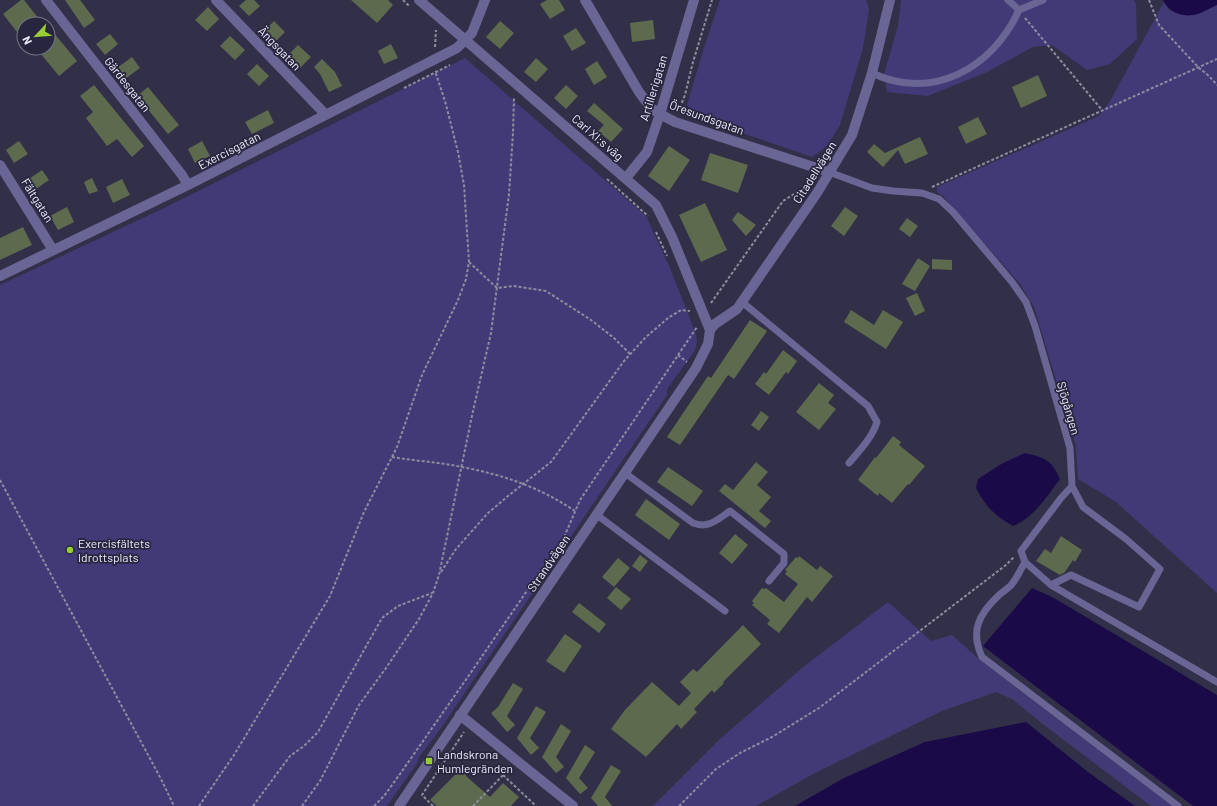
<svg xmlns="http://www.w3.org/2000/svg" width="1217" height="806" font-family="Barlow,sans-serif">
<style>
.green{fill:#423a76}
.water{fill:#1a0a47}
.building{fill:#5e6a4e}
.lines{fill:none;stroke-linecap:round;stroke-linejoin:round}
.path{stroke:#8d8da1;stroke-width:2;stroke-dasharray:3 2;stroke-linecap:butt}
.service{stroke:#696695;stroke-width:7}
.minor{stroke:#696695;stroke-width:10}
.tertiary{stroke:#696695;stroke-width:10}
.poi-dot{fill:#99cb35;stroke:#27263e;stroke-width:1.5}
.labels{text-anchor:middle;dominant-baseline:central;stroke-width:3.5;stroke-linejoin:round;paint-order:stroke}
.street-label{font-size:12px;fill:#ececfc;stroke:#27263e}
.poi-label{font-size:12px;fill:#ececfc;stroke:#27263e;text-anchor:start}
</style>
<rect width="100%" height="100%" fill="#313048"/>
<!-- green -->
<path class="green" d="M720,0H866L869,9L863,48L840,125L827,146L812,157L696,117L687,105L703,51Z
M901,0H1134L1136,4L1137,39L1110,64L1087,70L1052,45L1033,47L987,72L928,96L887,92L884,74L898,26Z
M1164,2L1169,10L1182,15L1217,4V593L1116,502L1078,479L1076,446L1034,307L1020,284L943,196L937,192V187L1099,116L1110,101Z
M465,58L646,216L670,268L696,334L697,343L694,352L667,389V395L439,731L419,757L418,762L387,806H0V285L162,209Z
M888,602L931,641L952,635L980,660L1172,806H1151L1044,725L1012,699L996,692L942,711L815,773L756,806H653L720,739L802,668Z"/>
<!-- water -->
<path class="water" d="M1163,0H1217V5C1210,8 1201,14 1193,15C1180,17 1168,11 1163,0Z
M1025,453C1045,458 1051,459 1060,479C1046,497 1035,517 1013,526C993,514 987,508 976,488L978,479L1003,463Z
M1032,588L1054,598L1217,695V806H1193L983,646Z
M1026,722L1088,772L1135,806H795L844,778L925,742Z"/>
<!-- building -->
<path class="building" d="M21,0H24L43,24H24V41L3,14Z
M65,0H80L95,20L84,28Z
M246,0H254L260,6L249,16L239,6Z
M351,0H388L393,5L377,23Z
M547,0H559L565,10L550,19L540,4Z
M208,7L219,19L207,31L195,20Z
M653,20L655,39L632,42L630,23Z
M274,21L285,32L274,43L264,31Z
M500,21L514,33L500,49L486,37Z
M48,26L77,61L59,76L36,48H48Z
M576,28L586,43L572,51L563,36Z
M110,34L118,44L105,55L96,44Z
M230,36L245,50L235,60L220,46Z
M391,44L398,58L384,64L378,51Z
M298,45L311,57L300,68L287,56Z
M132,57L140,68L125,79L117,68Z
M536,58L548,69L536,82L524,72Z
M322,59L335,72L342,86L329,92L320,74L314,67Z
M597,61L607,77L594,85L585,69Z
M257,64L269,76L259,86L247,74Z
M1038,75L1047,96L1021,108L1012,87Z
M94,85L144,146L132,157L117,139L107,146L86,118L93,112L80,96Z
M566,85L578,96L566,109L554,98Z
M148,87L179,125L168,134L137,96Z
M594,103L623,129L611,142L598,131L604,125L587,111Z
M268,110L274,123L252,134L245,122Z
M978,117L987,134L966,144L958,127Z
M920,137L928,154L905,164L898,150L883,167L867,152L874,144L885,153Z
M19,141L28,154L14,163L6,150Z
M202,141L210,156L195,163L188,149Z
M669,146L690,160L669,191L648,176Z
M710,153L748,165L738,193L701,180Z
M42,170L49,180L33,191L26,181Z
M92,178L98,191L89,194L84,182Z
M122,179L130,195L113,203L106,187Z
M705,203L727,250L701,262L679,215Z
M67,207L74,222L58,230L50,216Z
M845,207L858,216L844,236L831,226Z
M738,212L756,225L746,236L732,220Z
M907,218L918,226L910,237L899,229Z
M23,227L32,245L0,260V238Z
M918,258L930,266L915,291L902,284Z
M932,259L952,260V270L932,269Z
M917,293L925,311L915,316L906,298Z
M851,310L874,325L883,310L903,322L886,349L844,322Z
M750,320L767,331L734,379L728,375L680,445L667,437L708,376L711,378Z
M783,350L797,361L788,374L786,372L769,395L755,384L764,372L766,374Z
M819,383L834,395L828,403L836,409L819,430L796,412Z
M761,411L769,417L759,431L751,425Z
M893,436L901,442L899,445L925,466L909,485L908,484L892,503L879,493L878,496L858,480L875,457L876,458Z
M756,462L768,472L757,485L771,497L759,511L771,521L765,528L719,491L725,484L733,490Z
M668,467L703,491L692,506L657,482Z
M646,499L680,524L669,540L635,515Z
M735,534L748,545L732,564L719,553Z
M1061,536L1082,550L1075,562L1073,560L1065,572L1060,575L1036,561L1045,549L1051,553Z
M640,555L648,561L640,572L632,566Z
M799,556L817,570L820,566L833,576L812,602L807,597L779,633L767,624L770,620L752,605L754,603L752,601L762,588L764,589L766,588L784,602L798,584L785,574L787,571L785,570L796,557L798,558Z
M618,558L630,568L614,587L602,577Z
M616,587L631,599L621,610L607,598Z
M579,603L606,624L599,633L572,612Z
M743,625L761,644L723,682L724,683L714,693L712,690L694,709L697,712L681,729L677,724L646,757L611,729L625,710L652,682L679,706L691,693L680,682L693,669L697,672Z
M565,634L582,646L564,673L546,661Z
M513,683L523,689L507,716L515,725L507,732L491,713L498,707Z
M536,706L546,712L530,738L539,748L531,755L517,738Z
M561,724L571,731L556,757L564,767L556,773L542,757Z
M585,745L595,752L579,778L588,788L580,794L566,778Z
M611,765L621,771L605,797L612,806H598L591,798Z
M461,769L467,777L490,797L503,783L519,797L511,806H437L430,800Z"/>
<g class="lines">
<!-- path -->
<path class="path" d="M403,0L409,6
M1149,0L1159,25L1198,67L1209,76L1217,85
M1025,18L1102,110
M435,47L436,30
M404,88L450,65
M678,112L685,95L693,62L712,0
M607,179L648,216
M932,187L1217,59
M656,232L667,256
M469,262L497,288L513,286L546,291L591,320L614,338L630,354
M711,303L783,201L810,184
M678,355L687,362
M392,457C415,461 439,462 462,467C504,475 539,487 575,511
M0,480L161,779L174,806
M441,572L456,549L488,513L508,496L551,462L624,361L645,338L668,318L681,310L690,311
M503,775L536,806
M199,806L234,755L330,596L364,512L397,447L422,375L458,300L466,279L469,262L464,185L458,152L445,101L435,71
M253,806L290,756L304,746L318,732L382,618L398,606L432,593
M302,806L320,781L359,705L386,668L419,619L433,593L439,575L473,411L491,333L509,194L513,133L514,97
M374,806L384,796L400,774L474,668L533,582L562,542L580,500L697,327
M433,806L422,795L464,732
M473,806L510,768
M679,806L716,769L740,753L772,737L819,708L1006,565L1014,557"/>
<!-- service -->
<path class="service" d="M1019,10L1043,0
M872,73C932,102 993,68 1019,10L1008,0
M829,172L872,188L893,191L922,193L939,199L953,212L1012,282L1026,302L1035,326L1070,448L1072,486L1061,498L1021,551L1025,562C1021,569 1017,578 1012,584C1008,589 1002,592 998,596C979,614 970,631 982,657L1178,806
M742,302L868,406L877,422C872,438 860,450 849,463
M625,473L693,523C708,529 717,520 730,511L784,554V563L769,581
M597,515L725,611
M1025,562L1051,585L1071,575L1139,607L1160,569L1126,539L1083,507L1072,486
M1051,585L1217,682"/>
<!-- minor -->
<path class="minor" d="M46,0L182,175L188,185
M216,0L326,115
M585,0L639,92L651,108L660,114L675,122L829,172
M0,165L53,250
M0,276L188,185L457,48L472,33L485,0
M710,330L715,324L737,309L817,193L852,135L872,73L890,0
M460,715L573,806"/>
<!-- tertiary -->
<path class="tertiary" d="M626,178L647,152L660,114L694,0
M399,806L696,368L708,344L710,330L672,237L656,205L419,0"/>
</g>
<!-- markers -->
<g class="poi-dot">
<circle cx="70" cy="550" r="4"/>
<rect x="425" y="757" width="8" height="8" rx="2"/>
</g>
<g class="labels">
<!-- street labels -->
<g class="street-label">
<text transform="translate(280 48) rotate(46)">Ängsgatan</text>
<text transform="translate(128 84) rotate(52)">Gärdesgatan</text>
<text transform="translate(653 88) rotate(-73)">Artillerigatan</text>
<text transform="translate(707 117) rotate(20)">Öresundsgatan</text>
<text transform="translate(598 137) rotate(41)">Carl XI:s väg</text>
<text transform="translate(229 150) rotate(-27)">Exercisgatan</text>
<text transform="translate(814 172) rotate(-58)">Citadellvägen</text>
<text transform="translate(38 200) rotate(58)">Fältgatan</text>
<text transform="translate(1069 408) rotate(74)">Sjögången</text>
<text transform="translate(548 563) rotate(-56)">Strandvägen</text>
</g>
<!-- poi labels -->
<g class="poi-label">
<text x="78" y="543">Exercisfältets<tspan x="78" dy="14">Idrottsplats</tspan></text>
<text x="437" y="754">Landskrona<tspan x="437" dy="14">Humlegränden</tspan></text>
</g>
</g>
<!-- north arrow -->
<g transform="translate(36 36) rotate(244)"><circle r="19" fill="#27263e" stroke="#76758a"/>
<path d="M0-3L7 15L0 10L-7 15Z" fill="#99cb35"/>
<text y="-6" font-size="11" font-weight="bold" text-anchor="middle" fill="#ececfc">N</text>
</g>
</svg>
